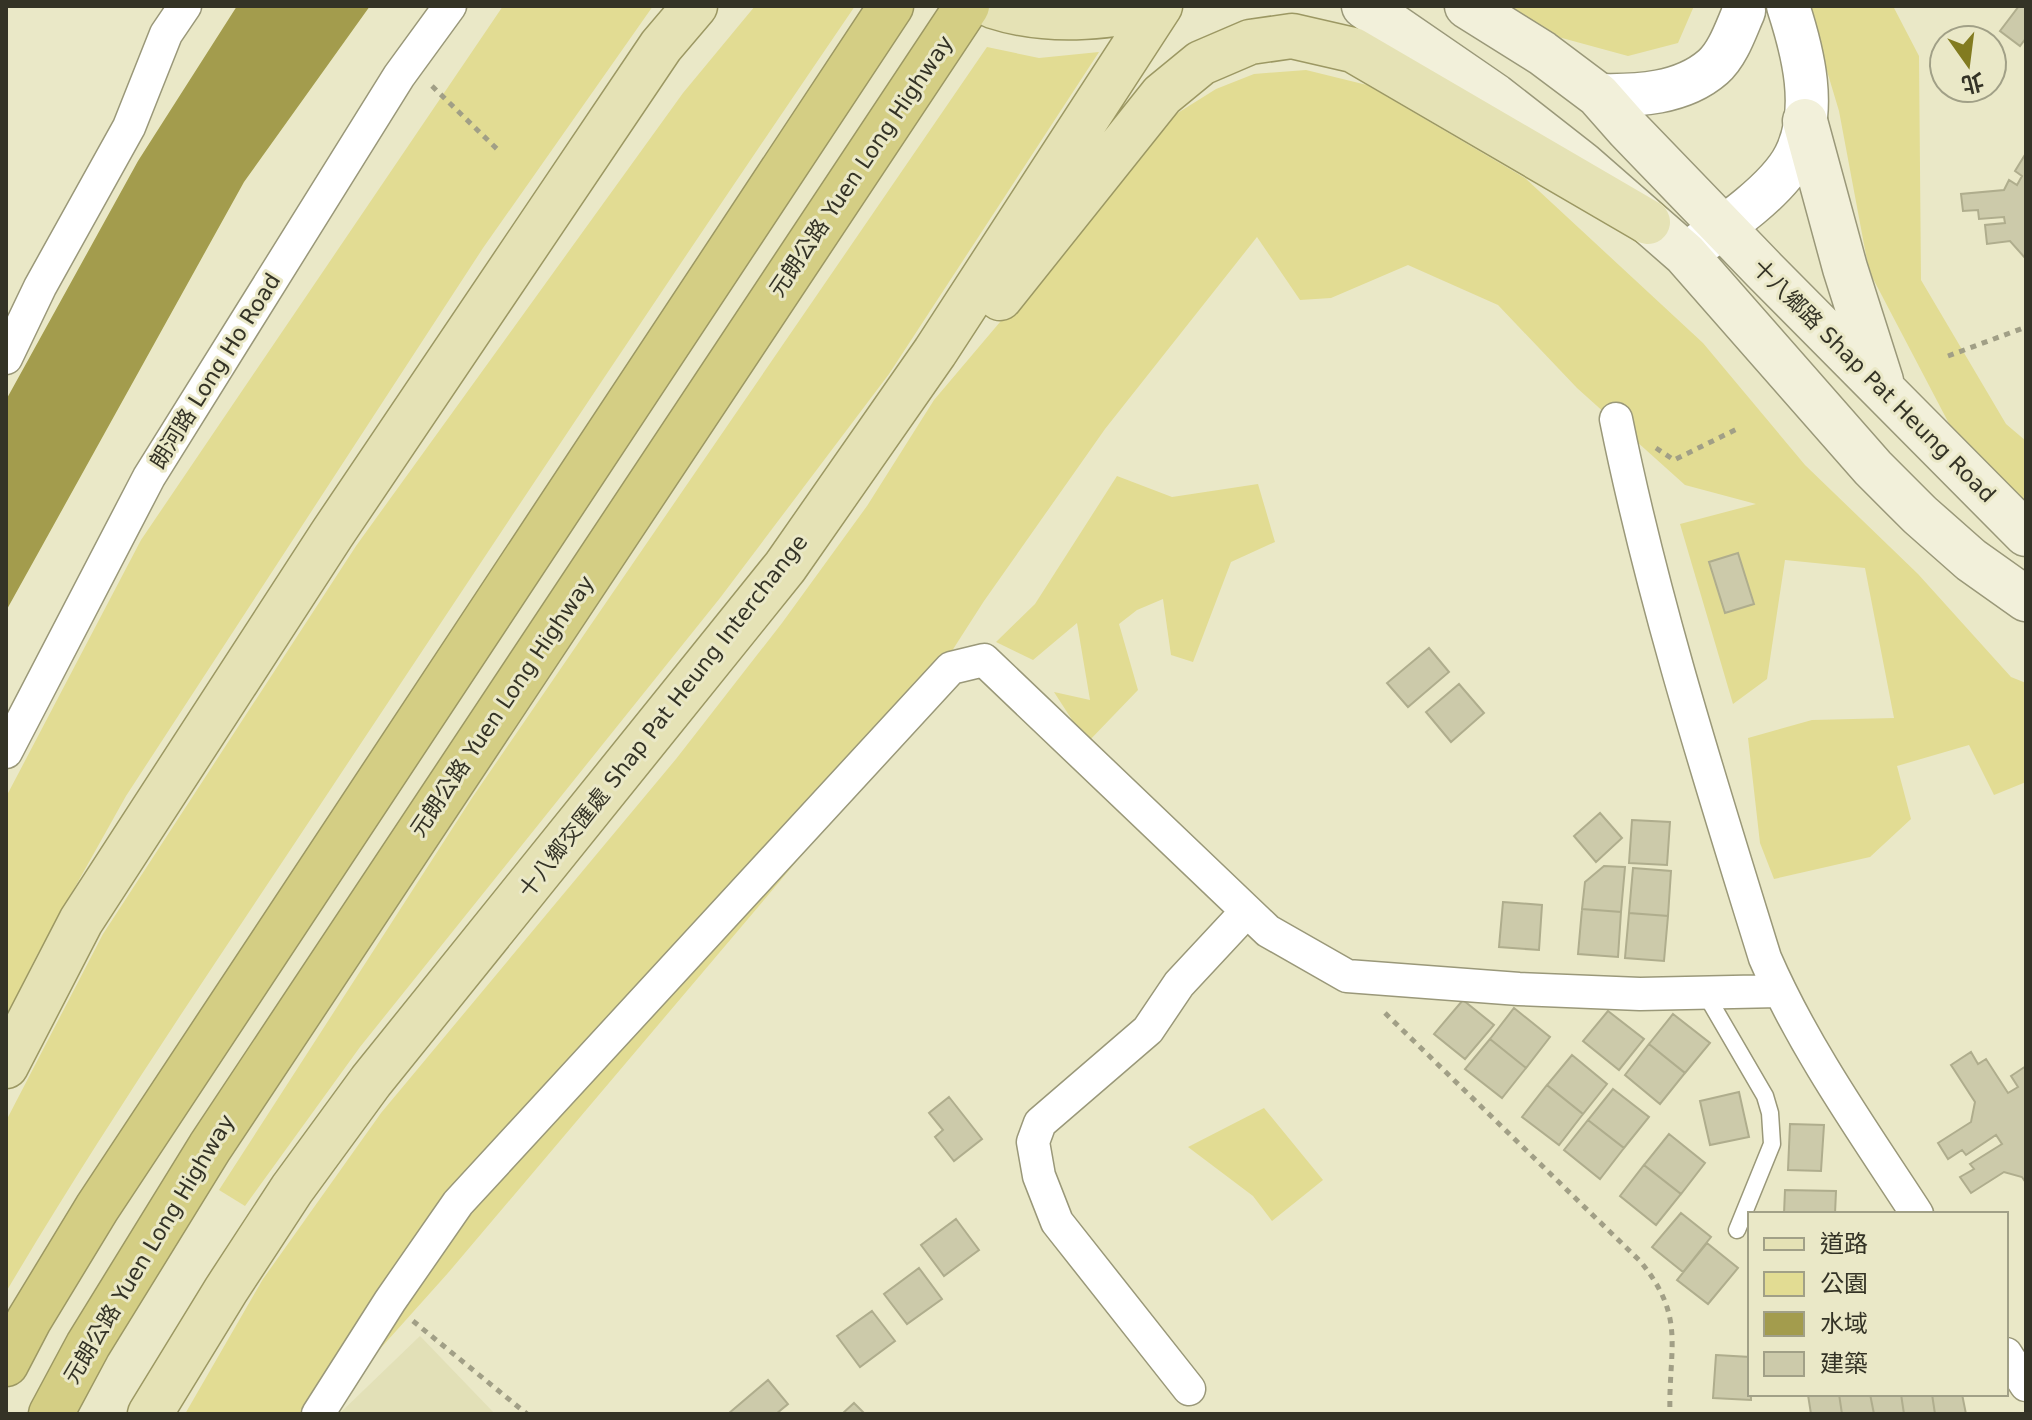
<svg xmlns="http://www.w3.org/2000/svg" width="2032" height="1420" font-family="'DejaVu Sans','Noto Sans TC',sans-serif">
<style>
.built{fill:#e2e0b7}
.green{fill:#e2dc93}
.water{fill:#a39c4d}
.building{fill:#cccaaa;stroke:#afad8d;stroke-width:2}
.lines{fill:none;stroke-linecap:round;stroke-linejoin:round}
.service-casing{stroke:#9a9879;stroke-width:19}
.minor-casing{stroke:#9a9879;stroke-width:35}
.tertiary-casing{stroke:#9a9879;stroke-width:45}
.secondary-casing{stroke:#9a9879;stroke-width:47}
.primary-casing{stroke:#9c9863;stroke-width:47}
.motorway-casing{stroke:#9c9863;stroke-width:47}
.path{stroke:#a19f86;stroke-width:5;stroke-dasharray:6 6;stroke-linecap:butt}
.service{stroke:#fff;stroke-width:16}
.minor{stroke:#fff;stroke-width:32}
.tertiary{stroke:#fff;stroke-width:42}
.secondary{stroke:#f2f0da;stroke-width:44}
.primary{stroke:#e5e2b5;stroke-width:44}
.motorway{stroke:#d4ce84;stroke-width:44}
.labels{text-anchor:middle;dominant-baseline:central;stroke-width:6;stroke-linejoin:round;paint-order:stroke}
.street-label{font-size:22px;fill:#343326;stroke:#eae8c7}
</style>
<rect width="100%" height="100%" fill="#eae8c7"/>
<!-- built -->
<path class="built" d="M420,1336L495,1414H339Z"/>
<!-- green -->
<path class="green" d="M503,6H653L483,248L126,796L37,955L6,1017V797L141,540Z
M755,6H855C679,264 506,524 334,784C223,952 109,1118 6,1292V1121L103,934L356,546L683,93Z
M1495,6H1694L1678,43L1628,56L1540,32Z
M1805,6H1893L1919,56L1921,280L2006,424L2026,441V512L1966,456L1869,271L1839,111L1809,11Z
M987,47L1039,58L1099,52L889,374L720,598L360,1047L245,1206L219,1190L472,798Z
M1306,70L1367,85L1525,178L1703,343L1805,465L1918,574L2011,677L2026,683V782L1994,795L1969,745L1897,766L1911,819L1870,857L1774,879L1760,843L1748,738L1812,720L1894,718L1865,568L1785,560L1767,679L1733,704L1680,524L1756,504L1685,485L1577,388L1498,305L1408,265L1331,298L1300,300L1257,237L1105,429L984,601L880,763L448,1273L353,1379L337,1414H185L263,1279L381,1113L676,759L782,623L867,506L934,400L1176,114L1216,89L1254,74Z
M1117,476L1172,497L1258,484L1275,542L1231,562L1193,662L1171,655L1163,599L1137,610L1119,624L1138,690L1087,743L1054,692L1090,700L1077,623L1033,660L996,642L1035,604Z
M1264,1108L1323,1180L1272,1221L1253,1196L1188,1147Z"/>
<!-- water -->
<path class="water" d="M237,6H370L244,182L6,611V400L138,161Z"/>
<!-- building -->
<path class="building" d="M2019,6H2026V38L2020,46L2000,31Z
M2026,153V259L2010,241L1987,244L1985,225L2005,223L2004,217L1979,219L1978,210L1963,211L1961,194L2004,190L2009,180L2017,185L2022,176L2015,171Z
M1738,553L1754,604L1725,613L1709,562Z
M1429,648L1449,672L1408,707L1387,683Z
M1459,684L1484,713L1451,742L1426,712Z
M1600,813L1622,838L1596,862L1574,836Z
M1632,820L1670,822L1667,865L1629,863Z
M1604,866L1625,867L1621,912L1582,909L1585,882Z
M1633,868L1671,871L1668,916L1629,913Z
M1503,902L1542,905L1539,950L1499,947Z
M1582,909L1621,912L1618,957L1578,954Z
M1629,913L1668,916L1664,961L1625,958Z
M1463,1000L1494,1025L1465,1059L1434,1034Z
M1514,1008L1550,1037L1526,1068L1490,1039Z
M1608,1011L1644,1039L1619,1070L1583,1041Z
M1673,1014L1710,1043L1685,1073L1649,1044Z
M1490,1039L1526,1068L1502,1098L1465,1069Z
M1649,1044L1685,1073L1660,1104L1625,1075Z
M1971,1052L1978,1064L1986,1059L2008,1093L2018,1087L2011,1076L2026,1066V1183L2022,1177L2004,1172L1971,1193L1960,1177L1974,1169L1970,1164L2002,1144L1996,1135L1966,1155L1962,1150L1948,1159L1938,1143L1971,1122L1975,1102L1951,1065Z
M1572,1055L1607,1084L1583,1114L1547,1085Z
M1547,1085L1583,1114L1559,1145L1522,1117Z
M1613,1089L1649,1117L1624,1148L1588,1120Z
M1739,1092L1749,1137L1710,1145L1700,1101Z
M949,1097L982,1139L954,1161L935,1137L943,1130L929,1113Z
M1588,1120L1624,1148L1600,1179L1564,1150Z
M1790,1124L1824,1125L1821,1171L1788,1170Z
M1669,1134L1705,1163L1681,1194L1644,1165Z
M1644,1165L1681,1194L1656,1225L1620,1196Z
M1785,1190L1836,1191L1835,1214H1784Z
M1681,1213L1711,1237L1683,1272L1652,1247Z
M956,1219L979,1250L944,1276L921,1245Z
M1707,1243L1738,1268L1708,1304L1677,1280Z
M919,1268L942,1299L907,1324L884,1294Z
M872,1311L895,1341L860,1367L837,1336Z
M1716,1355L1750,1357L1751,1400L1713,1398Z
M768,1380L788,1404L776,1414H728Z
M1839,1394L1842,1414H1811L1808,1395Z
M1839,1394H1870L1874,1414H1842Z
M1870,1394H1901L1904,1414H1874Z
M1901,1394H1932L1935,1414H1904Z
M1932,1394H1962L1966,1414H1935Z
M854,1403L865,1414H842Z"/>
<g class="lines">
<defs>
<path id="service" d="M1705,993L1765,1096L1770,1113L1772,1144L1737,1230"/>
<path id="minor" d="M6,358L40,287L129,127L166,34L185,6
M1616,419C1653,602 1710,780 1765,958C1804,1048 1863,1131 1917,1214
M6,752L149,477L399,76L450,6
M2006,1354L2026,1385
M1189,1389L1057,1222L1039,1176L1033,1142L1040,1123L1148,1030L1179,984L1247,911
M318,1414L390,1301L458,1203L951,668L984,660L1268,931L1347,976L1519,989L1640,994L1779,991"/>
<path id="tertiary" d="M1598,95C1637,96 1682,94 1713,67C1728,54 1736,29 1744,11L1743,6
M1685,254C1718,231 1777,192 1795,156C1818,110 1803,52 1788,6"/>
<path id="secondary" d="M1364,6L1495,96L1582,164L1685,254L1873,468L1920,515L1971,560L2026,599
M1467,6L1542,53L1598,95L1628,129L1765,271L2026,534
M1805,121L1845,268L1881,381"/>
<path id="primary" d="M993,6C1048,24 1104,18 1160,6
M1000,298L1162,95L1201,63L1250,42L1292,36L1353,50L1648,222
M6,1066L81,921L332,534L661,46L695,6
M150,1414L226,1290L292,1189L371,1081L785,567L935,352L1160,6"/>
<path id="motorway" d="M6,1364L29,1320L97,1208L891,6
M51,1414L88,1345L210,1147L967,6"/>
</defs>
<!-- service casing -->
<use href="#service" class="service-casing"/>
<!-- minor casing -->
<use href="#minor" class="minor-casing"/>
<!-- tertiary casing -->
<use href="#tertiary" class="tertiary-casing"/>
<!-- secondary casing -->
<use href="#secondary" class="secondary-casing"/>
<!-- primary casing -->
<use href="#primary" class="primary-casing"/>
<!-- motorway casing -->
<use href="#motorway" class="motorway-casing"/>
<!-- path -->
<path class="path" d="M432,86L497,149
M1948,356L2026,327
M1656,448L1674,460L1739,428
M1385,1013L1640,1261C1687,1318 1668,1348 1670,1414
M413,1321L527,1414"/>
<!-- service -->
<use href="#service" class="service"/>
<!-- minor -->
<use href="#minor" class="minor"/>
<!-- tertiary -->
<use href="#tertiary" class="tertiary"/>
<!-- secondary -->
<use href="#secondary" class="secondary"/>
<!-- primary -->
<use href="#primary" class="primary"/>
<!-- motorway -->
<use href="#motorway" class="motorway"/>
</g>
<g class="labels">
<!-- street labels -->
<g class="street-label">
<text transform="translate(861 166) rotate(-56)">元朗公路 Yuen Long Highway</text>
<text transform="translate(215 371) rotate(-58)">朗河路 Long Ho Road</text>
<text transform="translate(1874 381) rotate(45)">十八鄉路 Shap Pat Heung Road</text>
<text transform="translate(502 706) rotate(-56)">元朗公路 Yuen Long Highway</text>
<text transform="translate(663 716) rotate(-52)">十八鄉交匯處 Shap Pat Heung Interchange</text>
<text transform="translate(149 1249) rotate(-59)">元朗公路 Yuen Long Highway</text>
</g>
</g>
<!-- border -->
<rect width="2032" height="1420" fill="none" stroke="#343326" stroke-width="16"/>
<!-- legend -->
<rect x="1748" y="1212" width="260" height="184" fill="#eae8c7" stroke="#a1a087" stroke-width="2"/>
<rect x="1764" y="1238" width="40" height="12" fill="#e5e2b5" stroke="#a1a087" stroke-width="2"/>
<text x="1820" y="1252" font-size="24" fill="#343326">道路</text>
<rect x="1764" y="1272" width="40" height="24" fill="#e2dc93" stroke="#a1a087" stroke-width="2"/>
<text x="1820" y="1292" font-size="24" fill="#343326">公園</text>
<rect x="1764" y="1312" width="40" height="24" fill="#a39c4d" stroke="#a1a087" stroke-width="2"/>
<text x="1820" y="1332" font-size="24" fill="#343326">水域</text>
<rect x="1764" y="1352" width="40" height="24" fill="#cccaaa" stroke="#a1a087" stroke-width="2"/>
<text x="1820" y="1372" font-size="24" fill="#343326">建築</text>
<!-- north arrow -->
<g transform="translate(1968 64) rotate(166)"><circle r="38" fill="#eae8c7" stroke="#a1a087" stroke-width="2"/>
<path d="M0-6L14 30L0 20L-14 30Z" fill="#827b20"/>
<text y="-12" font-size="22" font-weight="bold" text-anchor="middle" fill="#343326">北</text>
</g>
</svg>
